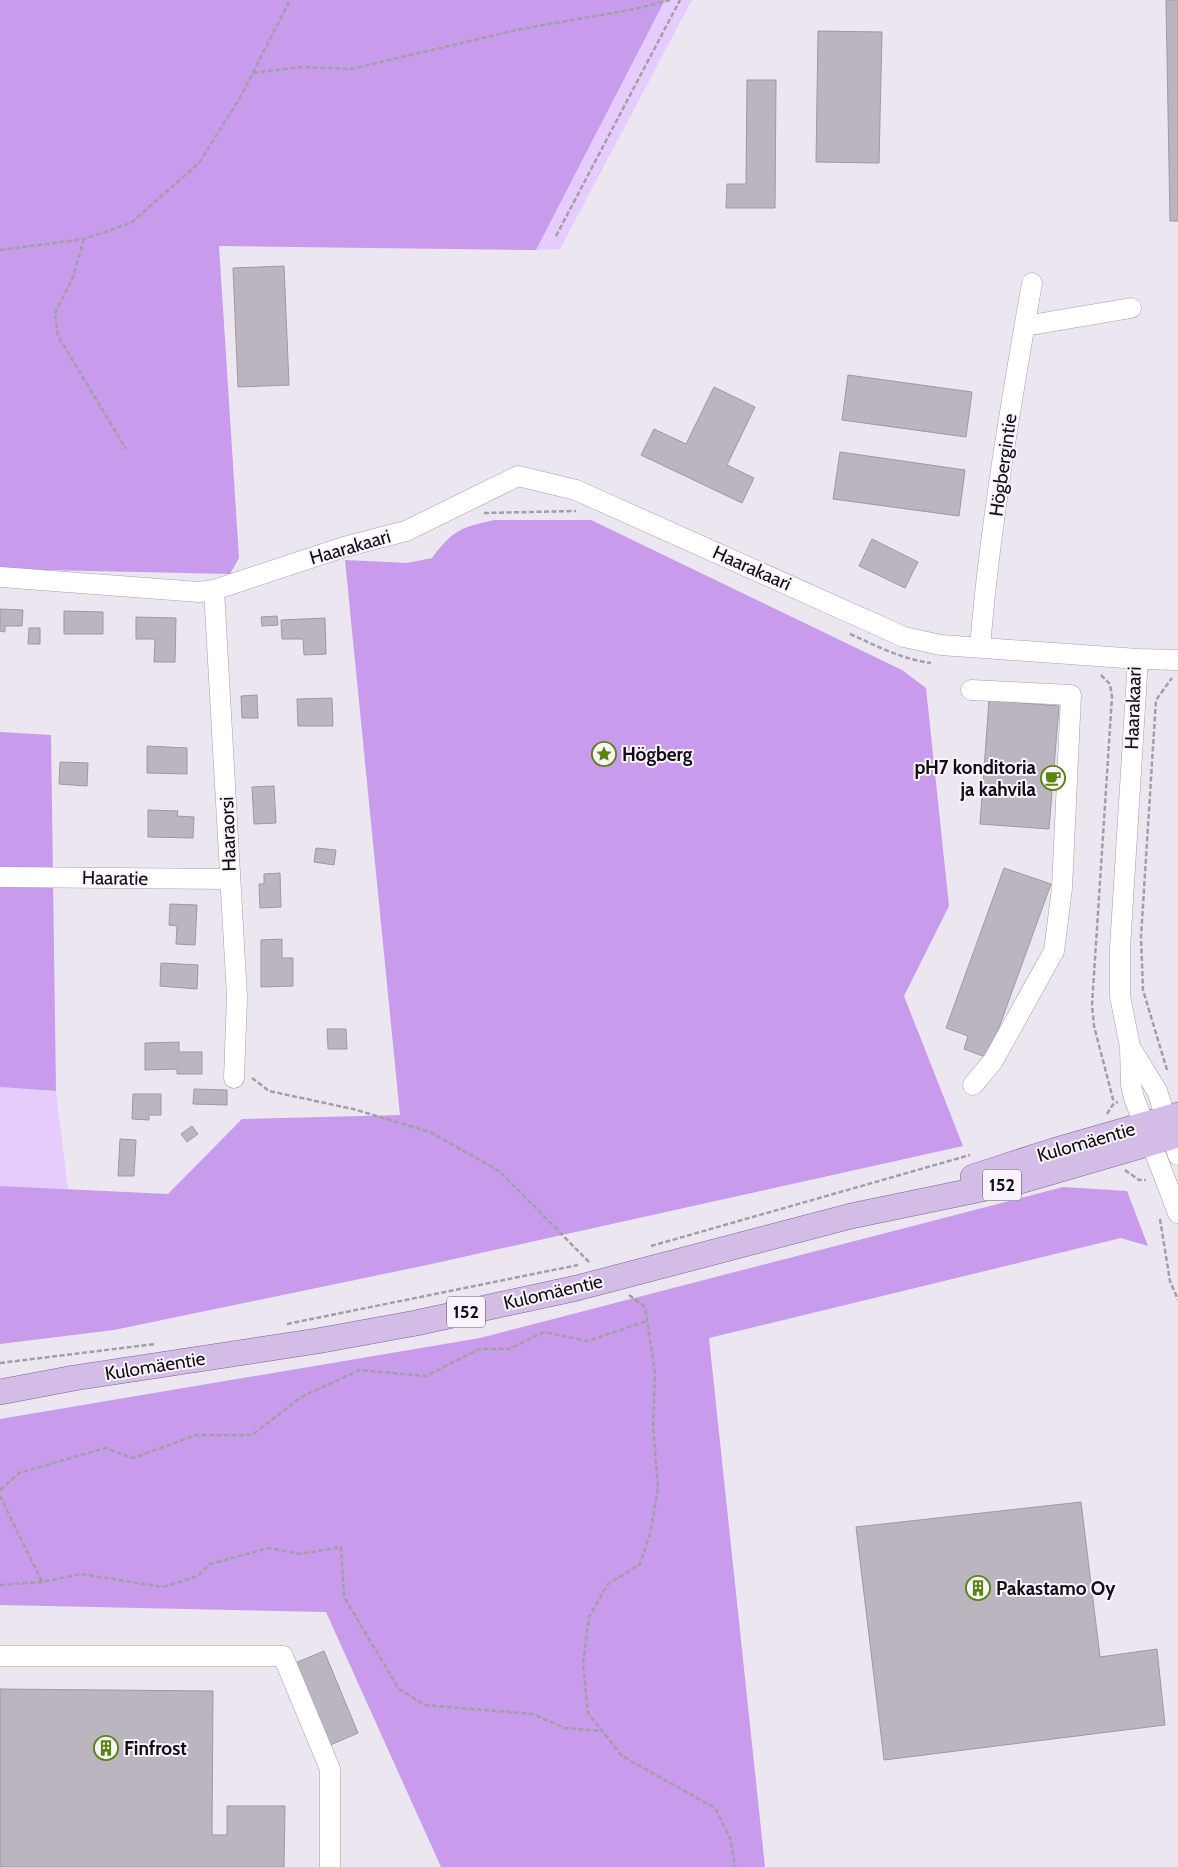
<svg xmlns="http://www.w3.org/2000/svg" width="1178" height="1867" font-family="Cabin,sans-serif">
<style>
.green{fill:#e6ccfd}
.forest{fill:#c89bec}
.building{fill:#bab5bf;stroke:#9d99a2}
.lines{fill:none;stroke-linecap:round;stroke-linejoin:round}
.minor-casing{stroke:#a5a0a9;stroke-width:21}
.major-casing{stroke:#7c6291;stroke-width:26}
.path{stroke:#a29ea5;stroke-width:2.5;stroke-dasharray:5 2.5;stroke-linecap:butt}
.minor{stroke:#fff;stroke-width:20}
.major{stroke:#d3bce6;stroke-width:25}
.labels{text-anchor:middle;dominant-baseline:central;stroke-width:4;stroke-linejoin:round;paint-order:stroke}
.shield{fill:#f8f3fd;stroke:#565358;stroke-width:1}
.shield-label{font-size:18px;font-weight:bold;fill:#110f12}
.street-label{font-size:19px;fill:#110f12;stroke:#f8f3fd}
.poi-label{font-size:19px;font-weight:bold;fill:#110f12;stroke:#f8f3fd;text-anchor:start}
</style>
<rect width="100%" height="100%" fill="#ebe6f0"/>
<!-- green -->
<path class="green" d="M665,0H692L560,249L536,250Z
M0,1087L56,1091L68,1189L0,1186Z"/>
<!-- forest -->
<path class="forest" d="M0,0H665L536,250L219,246L239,558L230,574L0,569Z
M495,520H591L902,670L926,688L949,906L904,996L963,1146L427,1265L114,1330L0,1344V1186L168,1194L242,1119L400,1115L345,560L407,563L432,558C453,530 461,527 495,520Z
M0,732L51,735L56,1091L0,1087Z
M1063,1187L1127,1191L1148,1246L1121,1238L709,1338L765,1867H441L326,1612L0,1605V1419L480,1338Z"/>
<!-- building -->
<path class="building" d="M1166,0H1178V221H1170Z
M818,31L882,32L879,163L816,162Z
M747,80H776L775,208H726L727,184H746Z
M284,266L289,385L238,387L233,268Z
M848,375L972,392L966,437L842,420Z
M714,387L755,407L727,465L754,478L742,503L641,455L654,429L686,444Z
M840,452L965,470L959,516L833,499Z
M872,539L918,562L905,588L859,566Z
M0,609L23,610L22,626H5V632L0,631Z
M64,611L103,612V634H64Z
M277,616L278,625L262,626L261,617Z
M136,617L176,618L175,662H154L155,639H136Z
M325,618L326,654L304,655L303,639H282L281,620Z
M29,628H40V644H28Z
M257,695L258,718H242L241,696Z
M332,698L333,726H298L297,699Z
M989,700L1059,706L1049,829L980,824Z
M147,746L187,748V774L147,773Z
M60,762L88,763L87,786L59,784Z
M274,786L276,823L254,824L252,787Z
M148,810L178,811L177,816L194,817L193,838L148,837Z
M316,848L336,850L334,865L314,862Z
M1004,868L1051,884L988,1058L964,1049L968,1036L946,1028Z
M280,873L281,907L260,908L259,884H264V874Z
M170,904L197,905L195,945L176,944L177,926L169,925Z
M282,939V958H293V986L261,987V940Z
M161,963L198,965L197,989L160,986Z
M327,1029H346L347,1049H328Z
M179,1042V1052H202V1074H177V1069L145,1070V1043Z
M194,1089L227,1090V1105L193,1104Z
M133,1094H161V1115H149V1120L132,1119Z
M192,1126L198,1134L187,1142L181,1134Z
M120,1139L136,1140L134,1176H118Z
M1081,1502L1100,1657L1157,1649L1165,1725L884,1760L856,1527Z
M324,1651L358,1733L328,1746L293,1664Z
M0,1689L213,1691L212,1835H227V1806H285L284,1867H0Z"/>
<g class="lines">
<defs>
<path id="minor" d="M1025,326L1131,308
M0,577L199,592L214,590L344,547L406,531L518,476L576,490L904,637L941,645L1138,659L1120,948V996L1130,1047L1131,1085L1134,1098L1178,1213
M214,590L237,997L234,1078
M980,647C990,525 1011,403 1032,283
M1138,659L1178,660
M971,690L1071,695L1062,888L1054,951L993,1061L973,1085
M0,877L229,879
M1130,1047L1157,1091L1178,1155
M0,1656H283L330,1769V1867"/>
<path id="major" d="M973,1177L1053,1151L1178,1115
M0,1392L74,1378L317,1341L416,1323L577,1288L851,1216L1020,1181L1178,1135"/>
</defs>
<!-- minor casing -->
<use href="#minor" class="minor-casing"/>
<!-- major casing -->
<use href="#major" class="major-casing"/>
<!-- path -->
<path class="path" d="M253,73L302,67L351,69L521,29L635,9L670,0
M556,236L680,0
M84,239L73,277L55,313L58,336L126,449
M0,250L84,239L131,223L199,163L240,98L290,0
M484,513L576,511
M850,634C877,646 901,659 931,663
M1101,675L1110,684L1112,697L1092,1005L1094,1026L1114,1103
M1167,1070L1143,990L1141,937L1156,700L1172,678
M252,1078L269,1091L353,1109L430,1132L499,1171L590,1263
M1107,1114L1114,1103L1118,1102
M1125,1170L1139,1180H1146
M1160,1219L1170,1281L1178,1300
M651,1246L970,1155
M629,1295L645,1307L655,1373L653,1426L658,1488L650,1534L640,1564L608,1584L589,1617L583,1664L588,1713L622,1756L715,1808L730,1838L735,1867
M287,1324L578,1265
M0,1363L155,1344
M0,1490L19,1473L105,1448L133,1458L196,1435H252L301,1397L360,1370L426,1376L479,1349H509L544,1332L588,1341L647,1321
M0,1496L42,1582
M0,1585L42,1582L81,1574L163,1587L198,1576L210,1564L269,1548L300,1554L341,1547L344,1597L399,1689L425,1705L533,1714L564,1728L602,1731"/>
<!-- minor -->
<use href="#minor" class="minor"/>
<!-- major -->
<use href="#major" class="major"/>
</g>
<!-- icons -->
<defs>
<symbol id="sight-ring" viewBox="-11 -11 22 22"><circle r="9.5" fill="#f8f3fd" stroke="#5a8511" stroke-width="1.5"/><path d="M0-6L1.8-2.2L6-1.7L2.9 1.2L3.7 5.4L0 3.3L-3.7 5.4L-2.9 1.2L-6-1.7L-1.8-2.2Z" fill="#5a8511"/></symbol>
<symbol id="cafe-ring" viewBox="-11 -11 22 22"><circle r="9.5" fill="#f8f3fd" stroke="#5a8511" stroke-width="1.5"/><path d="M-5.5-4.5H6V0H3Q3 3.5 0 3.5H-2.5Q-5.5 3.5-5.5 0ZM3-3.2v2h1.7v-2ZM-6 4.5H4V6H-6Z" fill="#5a8511"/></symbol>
<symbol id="building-ring" viewBox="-11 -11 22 22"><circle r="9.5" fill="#f8f3fd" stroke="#5a8511" stroke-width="1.5"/><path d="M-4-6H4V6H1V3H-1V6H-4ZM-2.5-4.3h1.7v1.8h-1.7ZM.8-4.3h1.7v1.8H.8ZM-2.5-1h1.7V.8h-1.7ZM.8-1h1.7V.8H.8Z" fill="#5a8511"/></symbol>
</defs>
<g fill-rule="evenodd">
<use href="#sight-ring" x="590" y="740" width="28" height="28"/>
<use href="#cafe-ring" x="1039" y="764" width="28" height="28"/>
<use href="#building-ring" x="964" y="1574" width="28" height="28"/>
<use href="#building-ring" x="92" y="1734" width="28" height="28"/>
</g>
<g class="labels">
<!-- shield labels -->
<g class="shield">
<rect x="983" y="1169.5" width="38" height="31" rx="4"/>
<rect x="447" y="1296.5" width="38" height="31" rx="4"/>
</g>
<g class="shield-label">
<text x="1002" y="1185">152</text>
<text x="466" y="1312">152</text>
</g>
<!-- street labels -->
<g class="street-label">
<text transform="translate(1003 465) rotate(-82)">Högbergintie</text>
<text transform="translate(350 547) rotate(-16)">Haarakaari</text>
<text transform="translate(752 568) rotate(24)">Haarakaari</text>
<text transform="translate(1133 708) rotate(-88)">Haarakaari</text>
<text transform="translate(228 834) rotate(-92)">Haaraorsi</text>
<text transform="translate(115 878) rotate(1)">Haaratie</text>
<text transform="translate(1086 1142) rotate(-16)">Kulomäentie</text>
<text transform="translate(553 1292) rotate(-13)">Kulomäentie</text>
<text transform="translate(155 1366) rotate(-9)">Kulomäentie</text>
</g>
<!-- poi labels -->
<g class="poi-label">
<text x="622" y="754">Högberg</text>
<text x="1036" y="767" text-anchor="end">pH7 konditoria<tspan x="1036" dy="22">ja kahvila</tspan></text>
<text x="996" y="1588">Pakastamo Oy</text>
<text x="124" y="1748">Finfrost</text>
</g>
</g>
</svg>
